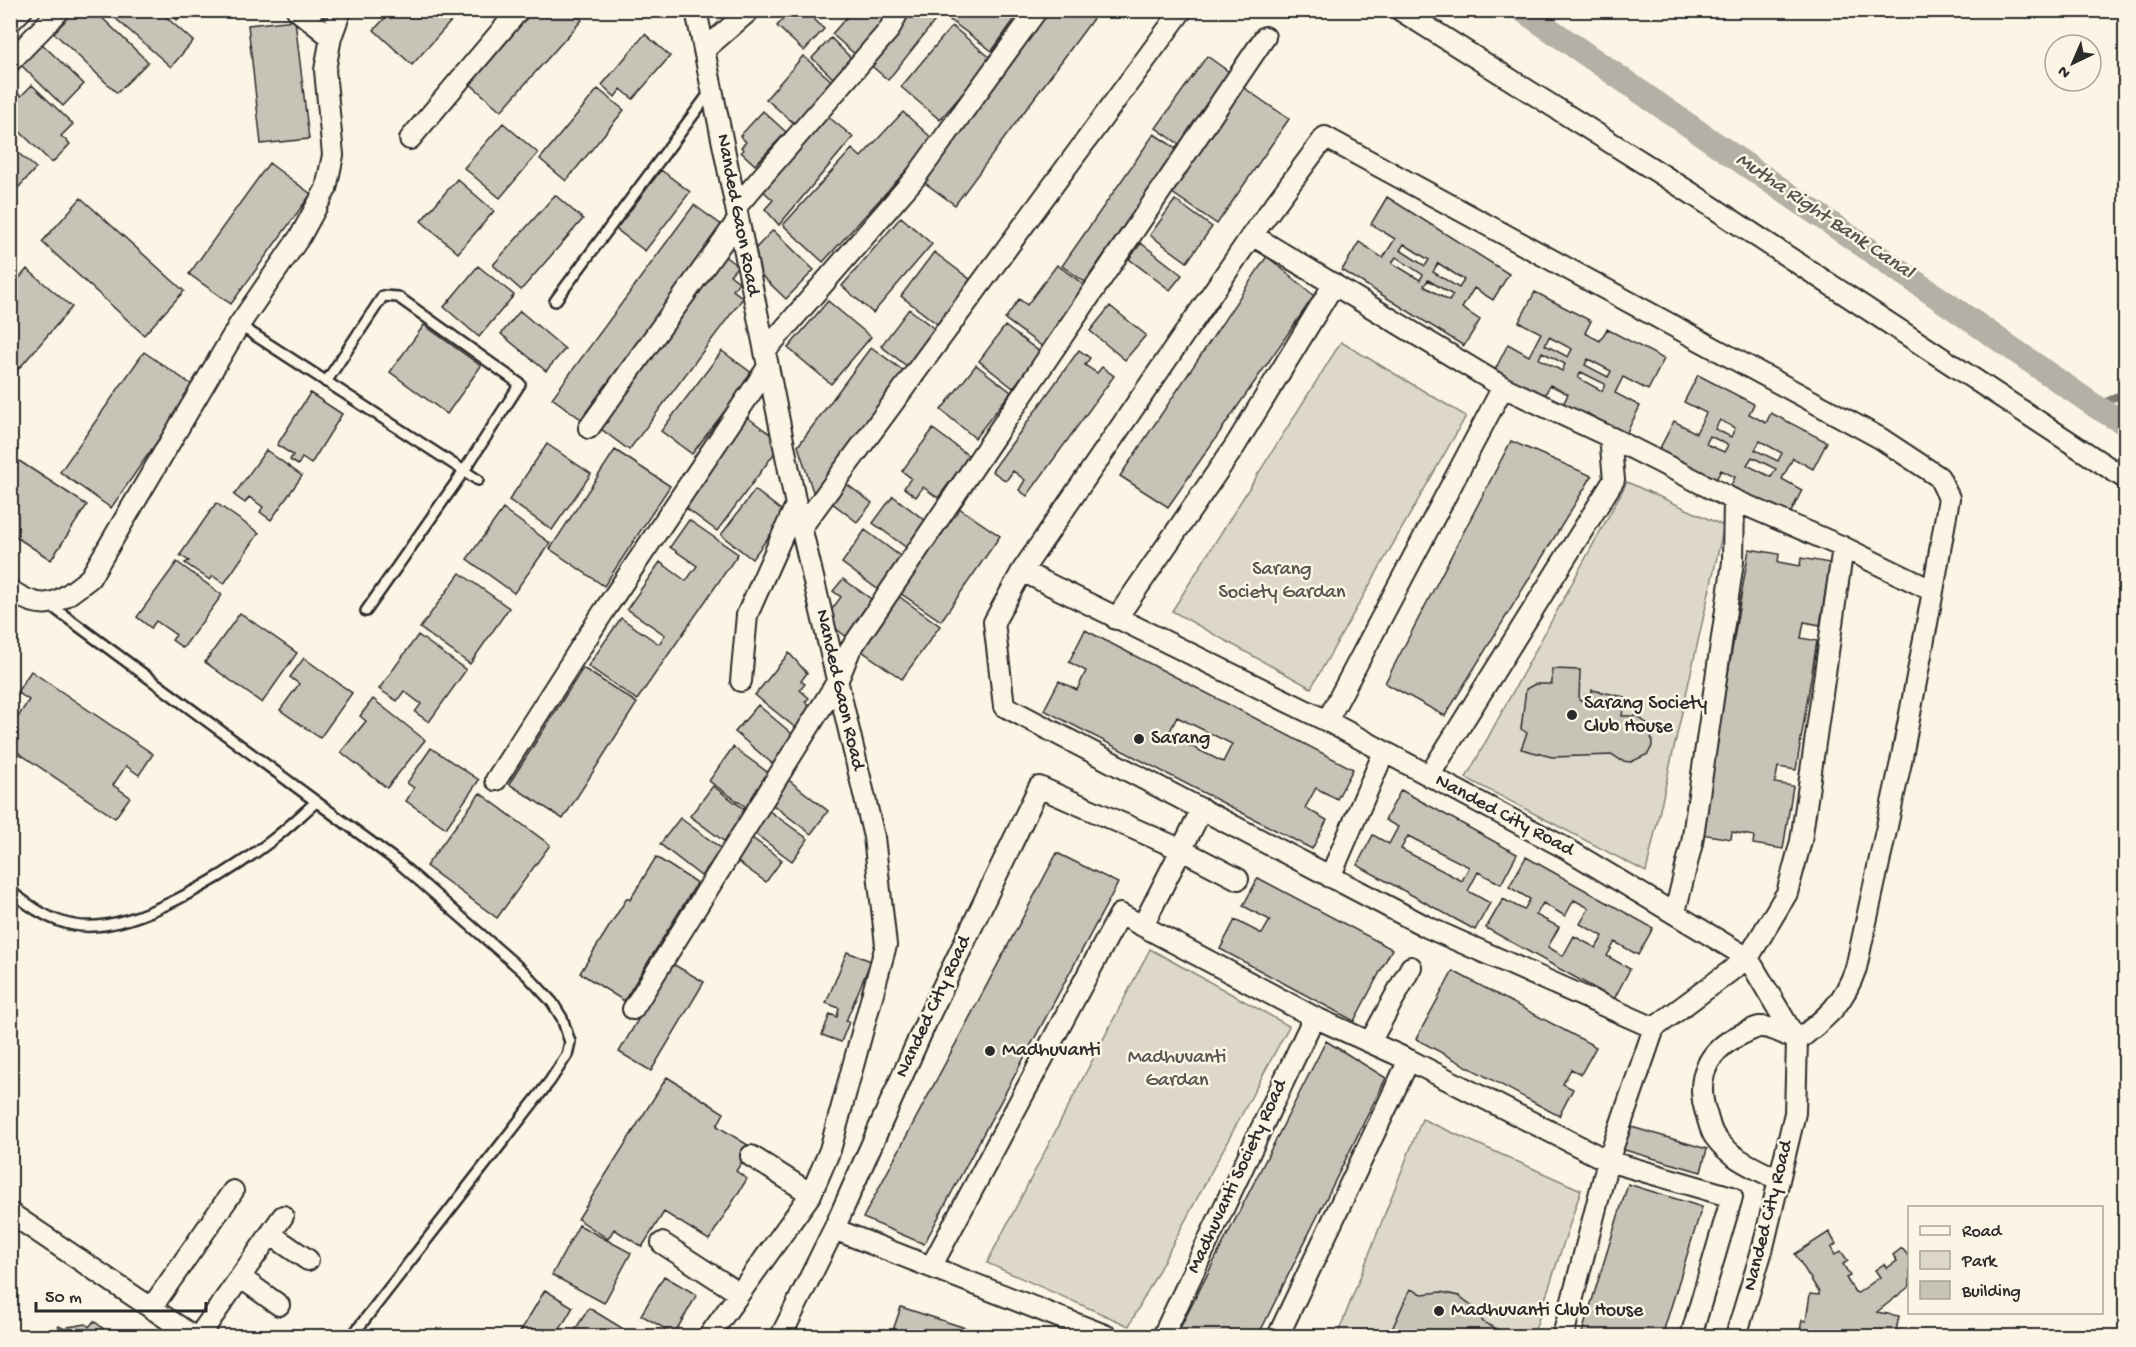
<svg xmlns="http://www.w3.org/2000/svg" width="2136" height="1347" font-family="'Gochi Hand',sans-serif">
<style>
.green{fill:#ded8ca;stroke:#84827a;stroke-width:1.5}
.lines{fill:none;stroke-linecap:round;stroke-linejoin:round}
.stream{stroke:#7d7b74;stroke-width:7}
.canal{stroke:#b4b0a5;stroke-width:24}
.building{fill:#c8c3b7;stroke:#2b2b2b;stroke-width:1.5;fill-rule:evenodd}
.service-casing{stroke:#2b2b2b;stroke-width:14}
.minor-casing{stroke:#2b2b2b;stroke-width:24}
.service{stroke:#fcf5e5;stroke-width:9}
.minor{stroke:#fcf5e5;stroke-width:20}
.poi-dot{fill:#2b2b2b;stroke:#fcf5e5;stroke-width:2}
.labels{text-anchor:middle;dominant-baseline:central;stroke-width:5;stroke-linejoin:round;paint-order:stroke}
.street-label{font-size:20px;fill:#2b2b2b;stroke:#fcf5e5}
.park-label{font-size:20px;fill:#585653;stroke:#fcf5e5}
.poi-label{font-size:20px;fill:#2b2b2b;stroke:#fcf5e5;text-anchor:start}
.water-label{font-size:21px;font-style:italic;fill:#545350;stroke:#fcf5e5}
</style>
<rect width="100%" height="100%" fill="#fcf5e5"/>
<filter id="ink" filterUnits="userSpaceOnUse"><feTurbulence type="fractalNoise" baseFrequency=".0167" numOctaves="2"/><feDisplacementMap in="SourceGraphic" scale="12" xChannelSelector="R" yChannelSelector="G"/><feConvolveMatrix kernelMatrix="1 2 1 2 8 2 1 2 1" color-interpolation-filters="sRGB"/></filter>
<g filter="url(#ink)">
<!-- green -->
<path class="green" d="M1341,342L1466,416L1311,688L1172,611Z
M1627,482L1724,526L1646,872L1466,778Z
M1150,949L1289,1026L1129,1326L987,1263Z
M1422,1119L1581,1190L1533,1336H1337Z"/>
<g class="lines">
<!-- stream -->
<path class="stream" d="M2095,406L2126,393"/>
<!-- canal -->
<path class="canal" d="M1522,10L2095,406L2126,424"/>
</g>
<!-- building -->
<path class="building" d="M67,10H94L148,62L117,93L50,29Z
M106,10H158L193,41L171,67Z
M167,10H186L177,20Z
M392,10H461L412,65L374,30Z
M532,10H571L582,20L501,111L468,82Z
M791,10H805L824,29L804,51L777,26Z
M853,10H872L888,25L858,57L832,34Z
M909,10L942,12L888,80L868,63Z
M957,10H1021L992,51L950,20Z
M1047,10L1098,12L955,205L921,180Z
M295,20L309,139L261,144L248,25Z
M952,26L992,59L940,120L901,87Z
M645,34L670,56L633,99L621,89L615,97L602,85Z
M831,38L854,61L835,80L812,58Z
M42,44L84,84L63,106L21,65Z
M803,56L833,82L796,125L766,99Z
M1207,56L1232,74L1182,146L1156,128Z
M32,85L73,124L61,136L70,144L52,163L10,122V87L21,96Z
M1240,85L1289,119L1217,224L1168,190Z
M598,89L624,110L566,181L540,159Z
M763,111L786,132L755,165L741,152L744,150L741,147L746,142L740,136Z
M903,112L934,140L823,262L783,225L852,149L861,157Z
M825,114L853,137L779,225L765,209L773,200L761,189Z
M503,123L538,153L500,198L464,168Z
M1154,134L1177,149L1085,282L1062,266Z
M10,146L36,168L10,197Z
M269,163L311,194L231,304L189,274Z
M661,170L690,192L645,251L616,229Z
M457,179L494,211L458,253L421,221Z
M555,195L583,219L521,290L493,265Z
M1387,197L1509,274L1493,300L1474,288L1462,308L1480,320L1464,346L1342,270L1359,242L1383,258L1395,239L1371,224ZM1404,244L1429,260L1425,266L1400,250ZM1396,257L1423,275L1420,280L1392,263ZM1438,263L1464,280L1459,288L1433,272ZM1428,280L1453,295L1449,301L1424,286Z
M81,198L184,291L144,335L42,242Z
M1175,200L1212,227L1187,262L1150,235Z
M694,205L723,226L581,419L552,398Z
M901,217L932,244L873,313L842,286Z
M773,230L814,270L786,299L761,275L755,249Z
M1141,243L1182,275L1170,290L1129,259Z
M934,252L975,283L941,327L901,296Z
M724,256L738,266L730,275L739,282L733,290L743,298L629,450L597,426Z
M1267,256L1314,296L1168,507L1120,476Z
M1057,265L1087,287L1043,347L1005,319L1019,299L1027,305Z
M478,266L514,295L479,337L444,307Z
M27,269L72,307L10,379V289Z
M1535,292L1591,321L1585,333L1600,341L1607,329L1664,359L1648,390L1623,377L1615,393L1640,406L1624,438L1602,427L1604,423L1587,413L1584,418L1562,407L1568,394L1550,385L1544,397L1494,372L1508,344L1529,356L1541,333L1519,322ZM1549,337L1572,349L1568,357L1545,345ZM1542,352L1565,364L1562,371L1539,359ZM1588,359L1611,371L1608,377L1585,365ZM1581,372L1605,384L1602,391L1578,378Z
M828,301L871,337L831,384L788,348Z
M1110,306L1146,335L1125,360L1090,331Z
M909,309L936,330L908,367L881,346Z
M520,311L565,349L546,371L501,334Z
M424,325L481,366L447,414L390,372Z
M1005,326L1040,352L1013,388L979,361Z
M871,347L905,372L814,495L798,446Z
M1079,350L1090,358L1085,365L1097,373L1102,367L1114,376L1027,496L1019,490L1025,480L1013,471L1006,481L992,471Z
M722,351L753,374L692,454L661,431Z
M144,352L195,387L111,508L60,472Z
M976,365L1011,392L975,438L941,410Z
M1698,375L1754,404L1749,414L1766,423L1771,413L1827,442L1813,469L1793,458L1782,479L1802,490L1788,518L1730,487L1735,477L1721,470L1716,480L1659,450L1674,421L1696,433L1706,413L1684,402ZM1720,420L1735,428L1731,437L1715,429ZM1710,436L1728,445L1724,452L1706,444ZM1760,441L1782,453L1778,461L1755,450ZM1752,457L1776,469L1771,477L1747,465Z
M310,393L342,414L311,464L302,458L298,465L290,460L293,455L277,445Z
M747,417L782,443L717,531L682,505Z
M933,429L969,456L938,498L923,487L916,497L904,488L911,478L902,471Z
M1511,441L1592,476L1445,716L1385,683Z
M547,444L591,474L552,530L509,500Z
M266,450L302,476L271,520L260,512L263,507L249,497L245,503L234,495Z
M615,450L670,486L604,586L550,549Z
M10,455L87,505L51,560L10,533Z
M841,480L872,503L857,522L827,499Z
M755,490L786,514L752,559L721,535Z
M893,496L927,522L907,548L873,523Z
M216,503L259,533L224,584L213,576L210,580L185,563L189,561L180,555Z
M959,508L1000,536L941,621L900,593Z
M503,509L550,543L514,593L467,559Z
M689,520L738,554L637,700L588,666L621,618L659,644L665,635L627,609L660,562L686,581L697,566L670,547Z
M865,530L904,559L880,591L842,563Z
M1749,549L1779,554L1778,562L1800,566L1801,558L1830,563L1820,625L1804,622L1801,638L1817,641L1796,770L1778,767L1775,783L1793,786L1783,849L1753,844L1754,836L1732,832L1731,839L1701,834Z
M177,562L222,595L183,648L172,640L176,635L156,621L151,628L137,617Z
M460,573L509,608L470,664L420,628Z
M843,579L874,601L847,637L824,620L841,597L833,591Z
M897,595L940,626L902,679L859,649Z
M240,613L297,653L262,703L205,662Z
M1085,630L1353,769L1337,799L1316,788L1305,808L1327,820L1312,849L1044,710L1059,681L1077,690L1086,671L1069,662ZM1177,717L1232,744L1223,762L1168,735Z
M418,635L466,670L429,722L415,712L421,704L404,691L397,701L379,689Z
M789,653L807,673L801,681L805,684L800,690L809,698L805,702L813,709L797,729L755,695Z
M304,658L352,693L320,738L280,710L299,684L290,677Z
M583,668L637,703L563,819L509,784Z
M1552,669L1580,670L1579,700L1584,702L1585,695L1591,696L1592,690L1625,697L1622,716H1638L1651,728L1652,746L1648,754L1631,762L1622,761L1613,755L1552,757L1521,749L1527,733L1521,729L1526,689L1535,684H1552Z
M31,671L153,754L139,775L126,766L113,785L130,797L115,818L10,747V712L18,717L29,700L17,692Z
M373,699L425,740L387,788L341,752L366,721L360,716Z
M758,705L797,738L774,765L735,732Z
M733,747L770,774L746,807L709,781Z
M431,748L479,780L446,828L406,801L414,788L407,783Z
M786,778L828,811L811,834L768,801Z
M713,786L748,812L725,842L690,816Z
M1401,790L1517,854L1501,884L1478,872L1468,891L1490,903L1475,930L1357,865L1373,835L1389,844L1398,827L1385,820ZM1408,836L1469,867L1462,881L1401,849Z
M480,793L550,845L497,918L426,866Z
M765,808L808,839L792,861L750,830Z
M680,818L722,849L701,876L660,844Z
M748,835L782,860L766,882L731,857Z
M1057,853L1118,883L924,1244L863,1218Z
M656,857L697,883L624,1001L580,973L627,898L630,900Z
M1526,857L1653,928L1638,955L1615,942L1607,956L1630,969L1614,999L1486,928L1503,899L1524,910L1530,899L1509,887ZM1574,900L1589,908L1580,924L1603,936L1596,948L1574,936L1563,956L1548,947L1559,927L1536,915L1543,903L1565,916Z
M1258,878L1392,949L1354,1021L1220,949L1235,920L1262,934L1270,920L1243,906Z
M847,952L871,961L846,1021L849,1022L841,1042L822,1035L830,1014L837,1017L839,1008L826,1003Z
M671,963L704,982L651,1071L619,1052Z
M1453,971L1596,1047L1581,1074L1571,1069L1563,1084L1573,1089L1559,1116L1416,1039Z
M1326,1041L1386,1078L1258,1336H1176Z
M667,1077L724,1113L717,1126L751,1147L736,1171L747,1179L709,1240L664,1212L642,1247L614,1229L608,1239L578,1219Z
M1628,1126L1707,1149L1701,1172L1621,1149Z
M1628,1184L1702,1207L1662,1336H1581Z
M579,1225L631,1253L604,1303L552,1275Z
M1829,1232L1836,1244L1831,1248L1835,1255L1841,1251L1848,1261L1843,1264L1850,1276L1846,1278L1855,1292L1858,1293L1880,1277L1875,1270L1884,1264L1887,1268L1897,1261L1893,1255L1902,1248L1910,1258V1286L1877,1312L1899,1316L1895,1336H1799L1802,1320L1806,1321L1810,1294L1819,1295V1292L1795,1254Z
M664,1276L697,1295L674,1334L641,1315Z
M1410,1289L1422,1294L1441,1292L1459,1296L1474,1307L1483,1322L1506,1334L1505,1336H1389Z
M545,1290L573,1307L556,1336H528L520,1332Z
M901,1307L990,1336H891Z
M589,1308L635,1336H571Z
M94,1321L110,1334L109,1336H52L59,1326L66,1330L68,1327L86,1324L89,1327Z"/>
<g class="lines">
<defs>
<path id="service" d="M555,301L711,91
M239,325L478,480
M326,382L383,296L398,297L520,384L464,471L366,611
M50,605L398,862L525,973L552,1002L562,1018L570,1042L567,1055L550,1081L352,1336
M10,891C30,906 49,921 74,925C129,936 228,874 271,841C287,829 301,815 316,802"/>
<path id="minor" d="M297,10L331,37
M696,10L796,505L874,837L886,945L830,1150L811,1194L709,1336
M1400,10L1691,193L2126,479
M10,22L22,10
M704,50L750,10
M10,62L60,10
M410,139L519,10
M736,207L889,30L899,10
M1252,235L1503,387L1610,437L1734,500L1843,547L1933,591L1901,762L1856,968C1843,1005 1827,1017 1797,1041
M765,351L915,178L1037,10
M589,428L738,220
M801,528L1182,10
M1022,571L1252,235L1325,137L1880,438L1939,477L1949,498L1933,591
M10,590C46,615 59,602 90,578L239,325L301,235L326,189L333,155L325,70L331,37L341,10
M1116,619L1235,446L1334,284
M741,681L747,615L796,505
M1327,721L1503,387
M1429,776L1614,480L1610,437
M496,780L604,611L768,367
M1330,877L1384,752
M1675,912L1692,843L1733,562L1734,500
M1143,925L1202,809
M633,1009L837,682L850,650L1265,37
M1654,1028L1427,927L1004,706L994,622L1022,571L1327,721L1567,849L1748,958L1797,1041L1795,1113L1763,1247L1736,1336
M1370,1042L1411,967
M1409,1060L1608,1161L1563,1336
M751,1156L811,1194
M1779,1180C1755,1168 1731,1159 1715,1137C1711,1132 1709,1123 1707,1116C1694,1079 1707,1050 1742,1034C1747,1032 1754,1028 1759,1027C1772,1026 1787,1035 1797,1041
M10,1213L193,1336
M834,1229L1107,1336
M270,1234L308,1260
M662,1243L739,1293
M931,1267L1120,914L1314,1017
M240,1277L279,1305
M152,1307L233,1191
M199,1336L283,1216
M781,1336L834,1229L928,1018L1039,787L1180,849L1238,879
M1163,1336L1314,1017L1409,1060L1278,1336
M1691,1336L1732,1197L1608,1161L1654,1028L1748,958L1787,893L1801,841L1843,547"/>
</defs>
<!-- service casing -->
<use href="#service" class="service-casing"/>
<!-- minor casing -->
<use href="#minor" class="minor-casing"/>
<!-- service -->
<use href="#service" class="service"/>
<!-- minor -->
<use href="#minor" class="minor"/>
</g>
</g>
<!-- markers -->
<g class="poi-dot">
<circle cx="1572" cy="715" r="6"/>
<circle cx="1139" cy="739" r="6"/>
<circle cx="990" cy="1051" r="6"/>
<circle cx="1439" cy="1311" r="6"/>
</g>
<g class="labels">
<!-- street labels -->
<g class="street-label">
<text transform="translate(737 215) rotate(79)">Nanded Gaon Road</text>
<text transform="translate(839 690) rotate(77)">Nanded Gaon Road</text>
<text transform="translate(1504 816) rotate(28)">Nanded City Road</text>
<text transform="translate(934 1007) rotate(-65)">Nanded City Road</text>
<text transform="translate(1238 1177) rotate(-65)">Madhuvanti Society Road</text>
<text transform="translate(1769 1216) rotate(-76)">Nanded City Road</text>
</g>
<!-- park labels -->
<g class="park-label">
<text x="1282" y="570">Sarang<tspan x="1282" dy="23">Society Gardan</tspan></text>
<text x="1177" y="1058">Madhuvanti<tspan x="1177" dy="23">Gardan</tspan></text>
</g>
<!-- poi labels -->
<g class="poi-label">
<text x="1584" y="704">Sarang Society<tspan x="1584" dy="23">Club House</tspan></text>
<text x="1151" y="739">Sarang</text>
<text x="1002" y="1051">Madhuvanti</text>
<text x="1451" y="1311">Madhuvanti Club House</text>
</g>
<!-- water labels -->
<g class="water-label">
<text transform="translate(1824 217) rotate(34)">Mutha Right Bank Canal</text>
</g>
</g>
<!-- margin -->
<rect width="2136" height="1347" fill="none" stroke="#fcf5e5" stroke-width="36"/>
<rect x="18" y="18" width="2100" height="1311" fill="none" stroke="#2b2b2b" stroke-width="2" filter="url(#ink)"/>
<!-- legend -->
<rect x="1908" y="1206" width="195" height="108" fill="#fcf5e5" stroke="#a8a49b" stroke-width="1.5"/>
<rect x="1920" y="1226" width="30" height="9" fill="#fcf5e5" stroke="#a8a49b" stroke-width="1.5"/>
<text x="1962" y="1236" font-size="18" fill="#2b2b2b">Road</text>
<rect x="1920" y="1251" width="30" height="18" fill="#ded8ca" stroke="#a8a49b" stroke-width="1.5"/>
<text x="1962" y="1266" font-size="18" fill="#2b2b2b">Park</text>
<rect x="1920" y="1281" width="30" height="18" fill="#c8c3b7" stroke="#a8a49b" stroke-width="1.5"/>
<text x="1962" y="1296" font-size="18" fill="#2b2b2b">Building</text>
<!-- north arrow -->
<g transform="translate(2073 63) rotate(224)"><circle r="28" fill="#fcf5e5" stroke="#a8a49b" stroke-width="1.5"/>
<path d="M0-4.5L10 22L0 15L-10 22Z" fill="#2b2b2b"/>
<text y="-9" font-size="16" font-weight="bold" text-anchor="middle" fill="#2b2b2b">N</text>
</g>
<!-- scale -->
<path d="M36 1302v9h170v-9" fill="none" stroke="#2b2b2b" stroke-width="3"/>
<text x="45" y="1302" font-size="18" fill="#2b2b2b" stroke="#fcf5e5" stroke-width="4.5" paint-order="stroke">50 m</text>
</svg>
